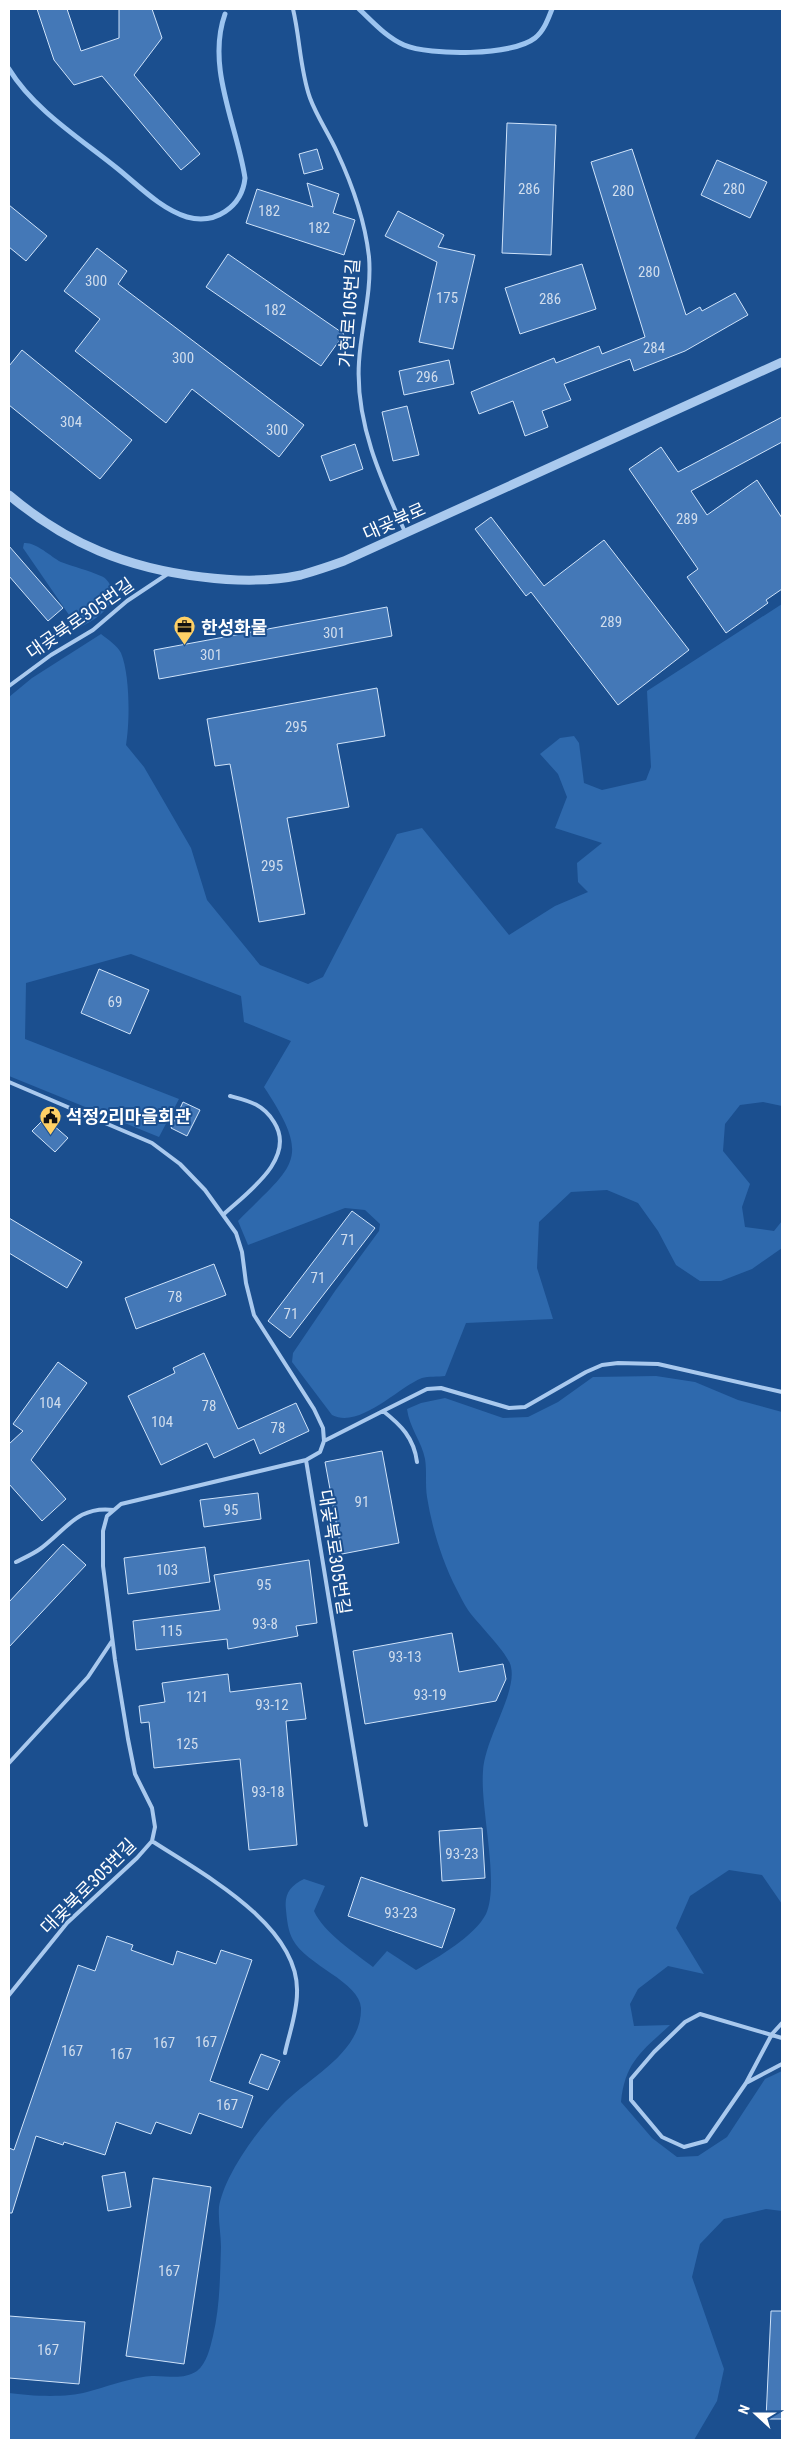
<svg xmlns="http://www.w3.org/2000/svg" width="791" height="2449" font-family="'Roboto Condensed','Noto Sans KR',sans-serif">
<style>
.green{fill:#2e69ad}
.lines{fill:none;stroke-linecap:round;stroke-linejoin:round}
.stream{stroke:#9cc4f0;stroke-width:5}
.building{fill:#4478b7;stroke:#cfe3fa}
.service{stroke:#a9c9ee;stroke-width:4}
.tertiary{stroke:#a9c9ee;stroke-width:9}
.labels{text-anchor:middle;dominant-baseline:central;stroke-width:4;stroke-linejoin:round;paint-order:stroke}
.number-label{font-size:15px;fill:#d0dded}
.street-label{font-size:18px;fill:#fff;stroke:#1b4f8f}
.poi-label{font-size:18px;font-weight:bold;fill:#fff;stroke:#1b4f8f;text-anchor:start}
</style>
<rect width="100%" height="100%" fill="#1b4f8f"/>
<!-- green -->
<path class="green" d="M24,543C36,542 50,556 61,562C74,567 88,570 101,576C106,578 109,582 111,587C119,606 92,622 78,628L23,548Z
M782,604V1106L763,1102L740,1105L725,1124L723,1151L750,1184L742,1207L745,1227L774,1231L782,1221V1248L752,1269L721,1281H700L676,1265L658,1231L638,1203L607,1190L571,1192L539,1222L537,1268L553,1319L466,1323L445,1376C438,1377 428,1376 422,1378C397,1388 360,1429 332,1415L292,1362L293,1353L335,1291L379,1231L380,1224L365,1210L345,1208L248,1245L238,1221C294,1164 313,1161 264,1087L291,1041L244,1022L241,996L131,954L26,983L25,1039L179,1099L159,1137L9,1076V697L32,678L101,634C107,639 118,646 121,653C130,675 130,721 126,745L144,767L191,848L207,900L260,965L308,984L323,977L397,834L422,828L509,935L555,906L588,892L578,882L577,863L602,843L555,828L567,797L558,774L540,754L560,738L574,736L579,743L584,783L602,790L646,780L651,767L647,691Z
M656,1376L695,1382L738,1400L782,1412V1904L762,1875L729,1870L690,1896L676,1928L704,1974L668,1966L638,1989L630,2004L634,2026L670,2025C642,2051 625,2062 621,2102L652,2138L677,2157L698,2156L727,2137L765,2079L782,2071V2211L766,2209L724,2219L700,2244L692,2277L724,2369L717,2401L694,2440H9V2393C30,2396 66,2398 87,2392C106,2387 124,2380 143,2377C161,2373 181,2382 197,2371C207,2363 210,2348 213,2336C220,2306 220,2277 221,2247C221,2234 218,2220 219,2207C220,2199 225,2186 229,2178C242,2152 262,2125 282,2105C309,2077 362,2053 361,2008C360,1982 306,1965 293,1940C288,1931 287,1920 286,1910C284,1894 290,1886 304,1879L325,1886L314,1911C323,1932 355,1953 373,1967L387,1951L416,1970C437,1958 475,1936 486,1914C500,1883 480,1809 483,1771C485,1738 517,1693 511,1667C509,1654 477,1623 468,1610C464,1604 460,1596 457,1590C442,1561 432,1528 427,1497C425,1484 427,1471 425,1459C422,1442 409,1427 407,1409L421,1403L445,1398L503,1418L528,1417L558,1402L593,1377Z"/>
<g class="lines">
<!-- stream -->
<path class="stream" d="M359,9C373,22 386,37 404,45C430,56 512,56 535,38C544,31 548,19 552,9
M9,69C34,110 81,139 118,169C139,186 161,209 187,217C215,225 242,207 245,178C237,125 206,67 225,14"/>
</g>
<!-- building -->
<path class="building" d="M37,9H67L81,51L119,38V9H152L162,38L134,75L200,154L181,170L102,76L74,85L54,60Z
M507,123L556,125L551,255L502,253Z
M317,149L323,169L304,174L299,154Z
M632,149L686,315L700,307L702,311L735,293L748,315L685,351L634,371L630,359L564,384L571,400L542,411L548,427L525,436L513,401L479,414L471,392L554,358L556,363L599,346L602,354L645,337L591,162Z
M717,160L767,182L750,218L701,195Z
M307,183L339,194L333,213L355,220L344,255L246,223L257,189L313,207Z
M9,205L47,236L26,261L9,247Z
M398,211L444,235L438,247L475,255L453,349L419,342L437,262L385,236Z
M97,248L127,271L118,284L304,425L279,457L192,389L166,423L75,351L100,319L64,291Z
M228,254L344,334L321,366L206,287Z
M582,264L596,309L520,334L505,288Z
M22,350L132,440L100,479L9,405V366Z
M449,360L454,384L404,395L399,371Z
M407,406L419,455L393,461L382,412Z
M782,417V442L691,491L707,515L757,480L782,518V589L766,600L768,603L726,633L687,577L698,569L629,469L661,447L678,472Z
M355,444L363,469L330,481L321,456Z
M491,517L544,586L604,540L689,650L618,705L531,592L526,596L475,529Z
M9,546L63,608L48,621L9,576Z
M387,607L392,636L159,679L154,650Z
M377,688L385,736L337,744L349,807L287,818L305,914L259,922L230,764L215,766L207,719Z
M99,969L149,990L130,1034L81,1013Z
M183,1102L200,1110L187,1136L171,1128Z
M45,1118L68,1138L55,1152L32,1131Z
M352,1211L375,1228L290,1338L268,1321Z
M9,1218L82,1262L67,1288L9,1253Z
M214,1264L226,1295L136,1329L125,1298Z
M204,1353L238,1429L296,1403L309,1431L260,1454L254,1439L214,1458L207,1443L161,1465L128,1396L175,1373L173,1368Z
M58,1362L87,1383L31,1460L66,1499L42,1521L9,1484V1444L23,1431L13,1424Z
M382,1451L399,1543L342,1554L325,1462Z
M258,1493L261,1519L204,1527L200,1500Z
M63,1544L86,1565L9,1647V1602Z
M205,1547L210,1582L128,1594L124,1558Z
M309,1560L317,1623L296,1626L298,1636L228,1649L227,1639L136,1650L133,1621L220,1610L214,1575Z
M452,1633L459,1672L503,1664L506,1679L496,1701L365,1724L353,1651Z
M228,1674L230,1692L301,1683L306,1719L286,1721L297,1845L249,1850L240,1759L154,1768L149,1722L141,1723L139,1706L165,1702L162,1683Z
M482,1828L485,1878L442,1881L439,1831Z
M361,1877L455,1909L442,1948L348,1916Z
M107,1936L133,1945L131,1950L173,1965L177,1951L216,1964L221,1950L252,1960L210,2081L253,2096L242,2128L199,2113L191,2134L156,2122L151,2134L116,2122L105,2155L64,2142L63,2145L36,2136L12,2213H9V2148L14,2150L78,1965L95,1971Z
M261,2054L280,2061L268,2090L249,2083Z
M125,2172L131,2207L108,2211L102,2176Z
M153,2178L211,2187L184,2364L126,2356Z
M771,2311H782V2419H766Z
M9,2316L85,2322L79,2384L9,2378Z"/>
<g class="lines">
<!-- service -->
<path class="service" d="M293,9C300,38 300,70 310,98C317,117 329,134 337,152C352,184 365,221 369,257C372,292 361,327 359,362C355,422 381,479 405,532
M9,686L51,655L93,630L127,601L169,573
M9,1082L152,1143L180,1164L205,1190L236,1233L242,1252L246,1283L254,1315L314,1409L323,1428L324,1441L320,1452L306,1460L121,1504L107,1516L103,1531V1566L115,1660L128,1739L135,1774L152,1808L155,1827L152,1841L137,1858L67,1923L9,1995
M224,1214C248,1192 297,1158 274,1122C263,1104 249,1101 230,1096
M383,1411L427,1389L441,1388L509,1408L525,1407L586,1372L602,1365L618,1363L658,1364L782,1392
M324,1441L383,1411C401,1425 414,1438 417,1462
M306,1460L366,1825
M16,1562C24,1558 33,1554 40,1549C66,1530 78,1505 114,1510
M9,1763L88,1677L112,1641
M152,1841C201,1873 300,1925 297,1993C297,2013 289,2034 285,2053
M782,2038L700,2014L685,2022L654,2052L631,2079V2100L662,2137L684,2147L706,2141L746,2083L782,2064
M746,2083L772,2034L782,2023"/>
<!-- tertiary -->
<path class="tertiary" d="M9,495C67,544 127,568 202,577C234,581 269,582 301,575C315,571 330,566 344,561L782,362"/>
</g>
<!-- icons -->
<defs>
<symbol id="office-pin" viewBox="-11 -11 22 30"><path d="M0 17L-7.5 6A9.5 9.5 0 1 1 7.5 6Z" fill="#ffd166" stroke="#1b4f8f"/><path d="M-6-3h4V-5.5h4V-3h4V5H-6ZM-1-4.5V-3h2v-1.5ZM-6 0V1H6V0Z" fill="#111"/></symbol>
<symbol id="civic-pin" viewBox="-11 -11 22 30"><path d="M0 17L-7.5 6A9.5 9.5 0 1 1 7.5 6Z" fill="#ffd166" stroke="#1b4f8f"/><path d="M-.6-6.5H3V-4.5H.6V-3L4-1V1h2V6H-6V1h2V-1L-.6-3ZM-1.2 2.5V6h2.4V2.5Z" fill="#111"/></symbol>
</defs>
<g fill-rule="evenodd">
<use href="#office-pin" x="172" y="614" width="25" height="34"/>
<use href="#civic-pin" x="38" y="1104" width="25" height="34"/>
</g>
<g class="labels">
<!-- number labels -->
<g class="number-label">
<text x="529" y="189">286</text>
<text x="734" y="189">280</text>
<text x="623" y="191">280</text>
<text x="269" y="211">182</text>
<text x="319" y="228">182</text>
<text x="649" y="272">280</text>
<text x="96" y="281">300</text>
<text x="447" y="298">175</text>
<text x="550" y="299">286</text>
<text x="275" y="310">182</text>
<text x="654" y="348">284</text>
<text x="183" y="358">300</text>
<text x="427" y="377">296</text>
<text x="71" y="422">304</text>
<text x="277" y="430">300</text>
<text x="687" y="519">289</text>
<text x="611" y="622">289</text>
<text x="334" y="633">301</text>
<text x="211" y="655">301</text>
<text x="296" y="727">295</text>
<text x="272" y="866">295</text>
<text x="115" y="1002">69</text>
<text x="348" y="1240">71</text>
<text x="318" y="1278">71</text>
<text x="175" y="1297">78</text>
<text x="291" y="1314">71</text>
<text x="50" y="1403">104</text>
<text x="209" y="1406">78</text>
<text x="162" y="1422">104</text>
<text x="278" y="1428">78</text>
<text x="362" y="1502">91</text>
<text x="231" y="1510">95</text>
<text x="167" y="1570">103</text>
<text x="264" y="1585">95</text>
<text x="265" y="1624">93-8</text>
<text x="171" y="1631">115</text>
<text x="405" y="1657">93-13</text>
<text x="430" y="1695">93-19</text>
<text x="197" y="1697">121</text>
<text x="272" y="1705">93-12</text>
<text x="187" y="1744">125</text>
<text x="268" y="1792">93-18</text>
<text x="462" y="1854">93-23</text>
<text x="401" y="1913">93-23</text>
<text x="206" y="2042">167</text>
<text x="164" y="2043">167</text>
<text x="72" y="2051">167</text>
<text x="121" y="2054">167</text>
<text x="227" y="2105">167</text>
<text x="169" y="2271">167</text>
<text x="48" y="2350">167</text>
</g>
<!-- street labels -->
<g class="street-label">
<text transform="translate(349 313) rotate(-86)">가현로105번길</text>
<text transform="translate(394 521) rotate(-24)">대곶북로</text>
<text transform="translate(80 618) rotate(-35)">대곶북로305번길</text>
<text transform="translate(335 1552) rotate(81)">대곶북로305번길</text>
<text transform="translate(88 1886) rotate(-45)">대곶북로305번길</text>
</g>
<!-- poi labels -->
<g class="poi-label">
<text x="201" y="627">한성화물</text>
<text x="66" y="1116">석정2리마을회관</text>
</g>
</g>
<!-- border -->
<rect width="791" height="2449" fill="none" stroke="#ffffff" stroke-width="20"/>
<!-- north arrow -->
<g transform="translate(756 2414) rotate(291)" stroke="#1b4f8f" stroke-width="4" paint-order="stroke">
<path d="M0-4L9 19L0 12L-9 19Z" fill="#ffffff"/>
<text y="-8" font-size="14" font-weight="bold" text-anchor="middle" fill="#ffffff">N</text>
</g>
</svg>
